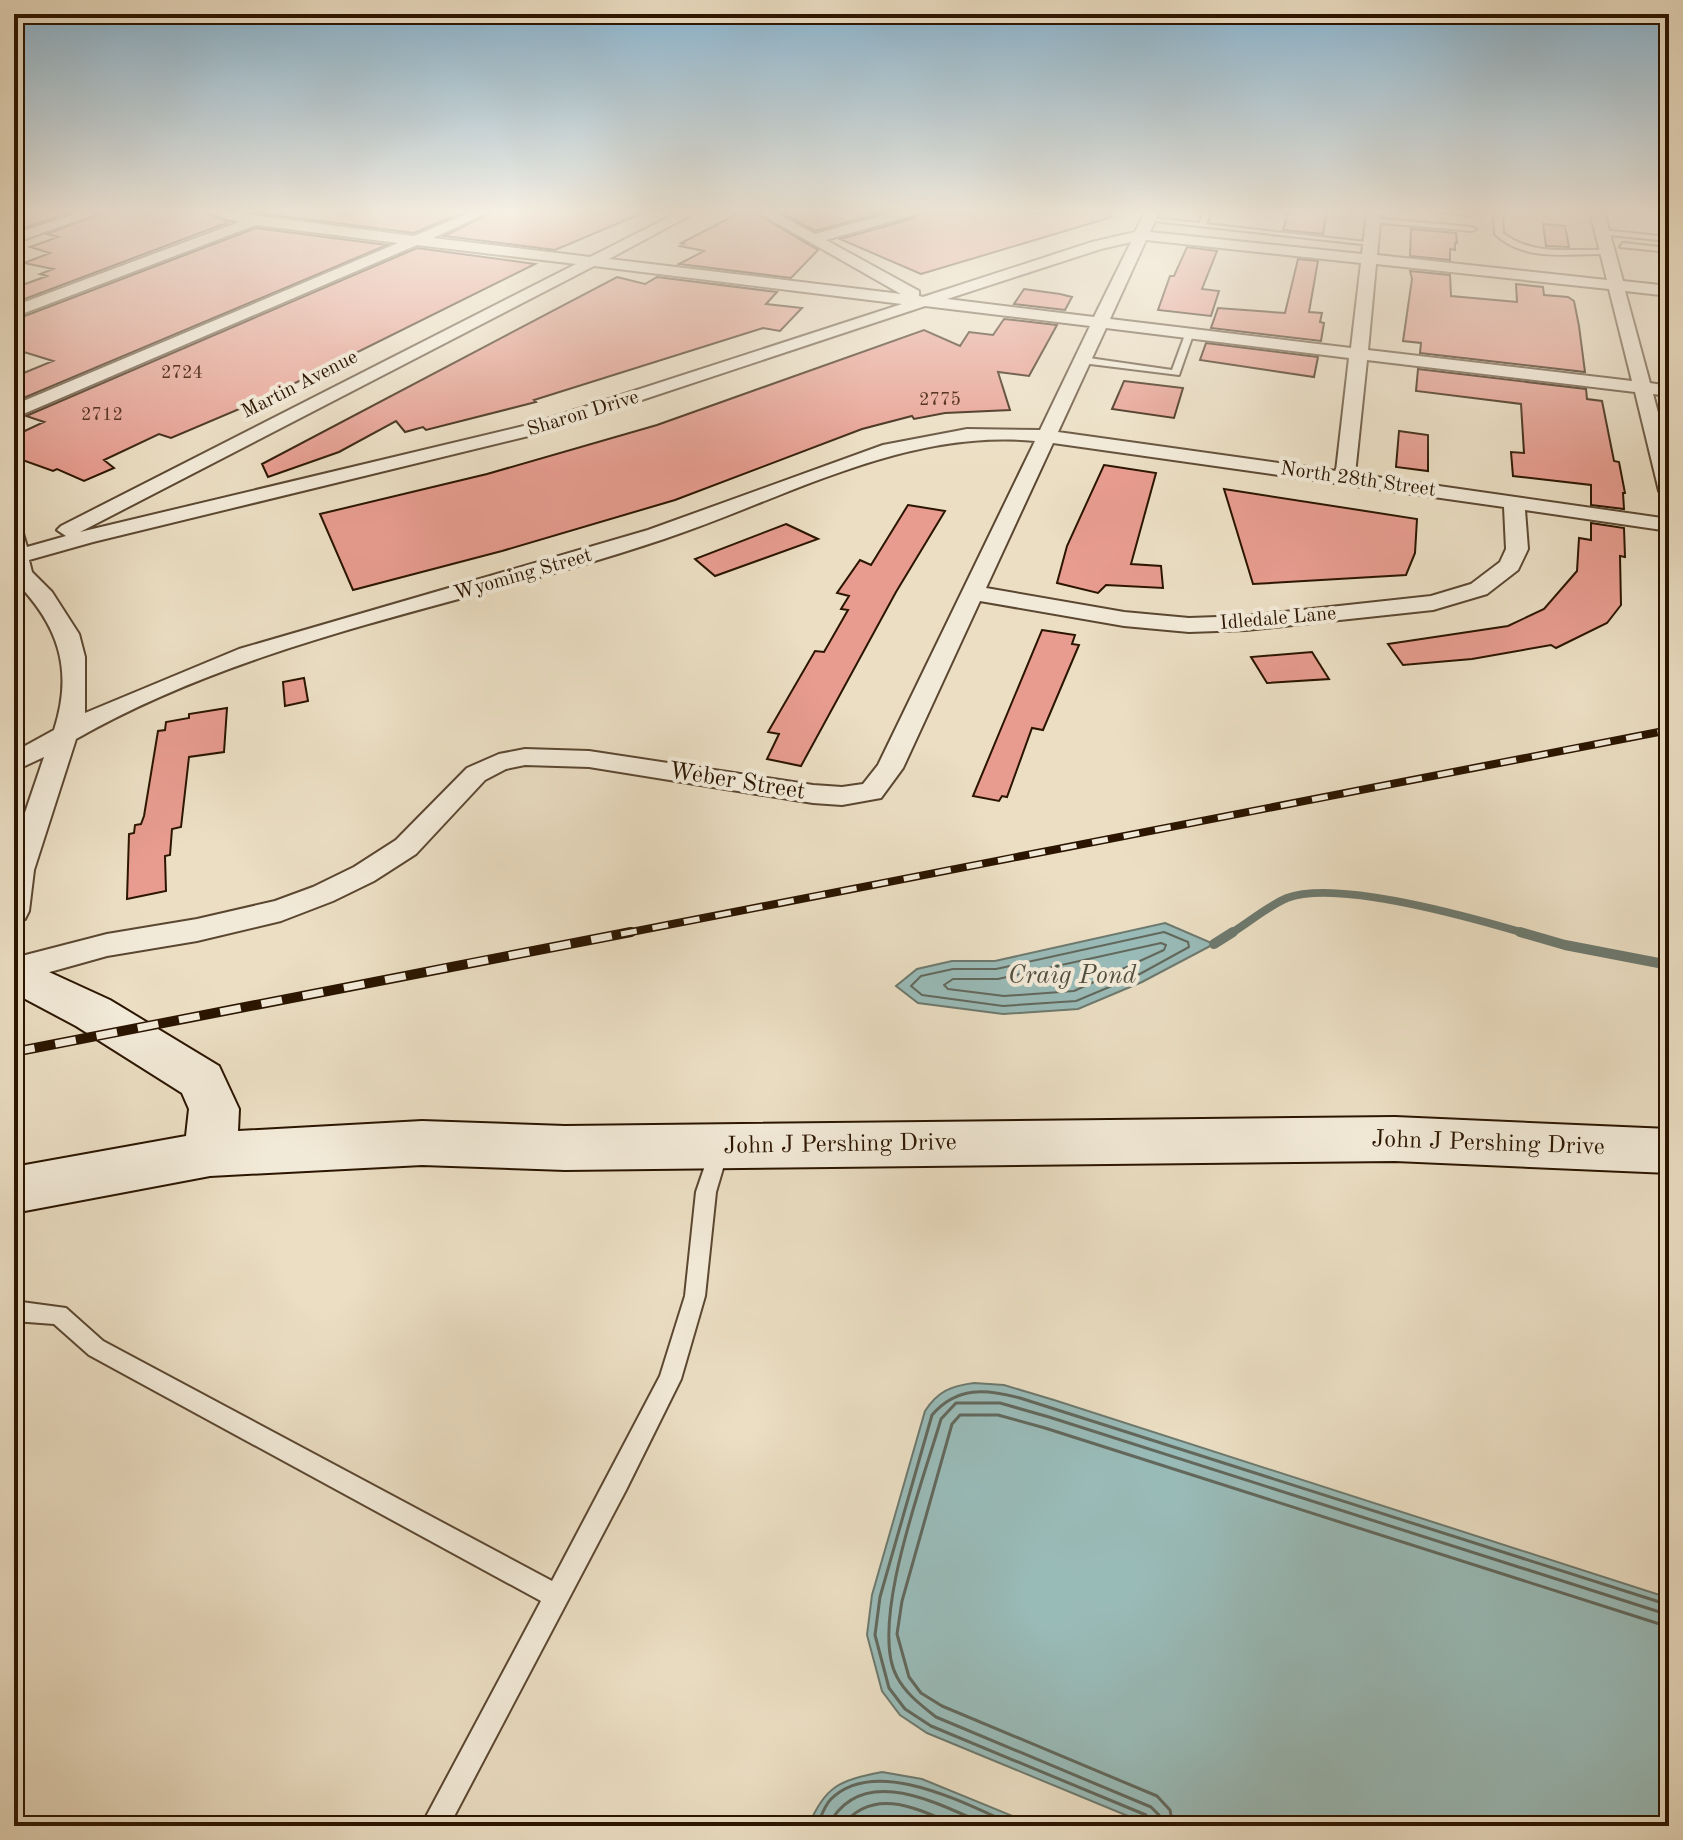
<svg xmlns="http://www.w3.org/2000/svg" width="1683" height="1840" font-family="'Old Standard TT',serif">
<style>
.water{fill:#99bbb8;stroke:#6d796e;stroke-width:2}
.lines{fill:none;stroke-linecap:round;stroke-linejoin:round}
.shore-far1{stroke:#62685c;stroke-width:2}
.shore{stroke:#62685c;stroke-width:3}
.stream-far1{stroke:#6d796e;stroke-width:8}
.stream{stroke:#6d796e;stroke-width:10}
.building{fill:#e79c8f;stroke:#2b1500;stroke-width:2}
.lane-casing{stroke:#5b4731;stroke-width:4}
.street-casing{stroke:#5b4731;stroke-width:4}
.secondary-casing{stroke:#2b1500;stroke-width:4}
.highway-casing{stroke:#2b1500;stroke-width:4}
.lane{fill:#f2ead8;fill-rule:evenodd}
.street{fill:#f2ead8;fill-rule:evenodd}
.secondary{fill:#f2ead8;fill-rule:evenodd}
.highway{fill:#ebdec3;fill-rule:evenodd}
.rail-far1-casing{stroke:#2b1500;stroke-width:8}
.rail-casing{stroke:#2b1500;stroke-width:10}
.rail-far1{stroke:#f2ead8;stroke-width:5;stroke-dasharray:16;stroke-linecap:butt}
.rail{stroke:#f2ead8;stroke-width:7;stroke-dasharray:21;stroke-linecap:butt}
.labels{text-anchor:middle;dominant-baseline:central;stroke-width:8;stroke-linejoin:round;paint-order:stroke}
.far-number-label{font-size:18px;fill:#5a3724}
.far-street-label{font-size:20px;fill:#2b1500;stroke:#f2ead8}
.street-label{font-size:24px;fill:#2b1500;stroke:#f2ead8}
.water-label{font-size:26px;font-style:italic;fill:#524f40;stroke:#f2ead8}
</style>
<rect width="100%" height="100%" fill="#ebdec3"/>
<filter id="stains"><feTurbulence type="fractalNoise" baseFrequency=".0025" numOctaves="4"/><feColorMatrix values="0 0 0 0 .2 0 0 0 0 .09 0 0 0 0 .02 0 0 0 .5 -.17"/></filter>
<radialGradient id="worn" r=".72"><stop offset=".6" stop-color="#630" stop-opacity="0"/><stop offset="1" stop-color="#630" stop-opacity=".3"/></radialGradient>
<!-- water -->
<path class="water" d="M1165,923L1214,944L1142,982L1078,1009L1003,1014L918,1003L896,986L917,969L952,961H995Z
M974,1383L1004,1385L1054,1400L1669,1598V1826H1152L927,1733L900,1715L882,1691L867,1635L872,1595L925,1411C938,1391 951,1386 974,1383Z
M882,1772L922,1779L1037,1826H808C827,1785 838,1781 882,1772Z"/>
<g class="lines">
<!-- shore-far1 -->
<path class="shore-far1" d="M1164,932L1188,942L1189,947L1138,975L1076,1001L1003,1006L922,995L911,986L921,976L953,969H996Z
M1161,943L1166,945L1164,950L1074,991L1004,996L948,989L944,985L953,979H998Z"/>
<!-- shore -->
<path class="shore" d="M817,1826C821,1817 824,1806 831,1799C877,1754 969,1806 1016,1826
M828,1826C862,1760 940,1805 989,1826
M842,1826C874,1785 918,1809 957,1826
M1151,1826L1146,1815L931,1726L905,1709L889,1688L875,1635L880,1597L932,1415C957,1386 986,1389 1020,1398L1669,1605
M1161,1826L1159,1815L1151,1807L936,1717C921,1705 906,1694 897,1677C868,1625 924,1478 941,1419L956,1403H1000L1049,1417L1669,1615
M1173,1826L1170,1810L1157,1796L942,1706L921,1693L909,1677L897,1634L902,1601L952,1424L960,1415H998L1045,1428L1669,1627"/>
<!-- stream-far1 -->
<path class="stream-far1" d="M1230,934C1248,923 1268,906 1287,898C1338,879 1473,918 1527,934"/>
<!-- stream -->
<path class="stream" d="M1520,932L1565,945L1669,965
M1214,944L1233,932"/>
</g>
<!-- building -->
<path class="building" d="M14,212H73L23,228L14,225Z
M104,212H201L229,222L14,303V288L47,276L40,274L53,269L24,263L50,253L30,247L58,237L47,234Z
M250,212H464L414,233Z
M492,212H645L555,250L444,236Z
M741,212H754L818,250L791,278L679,264L704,251L680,246L684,244L681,243Z
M780,212H885L815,231Z
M919,212H1111L1112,217L921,274L840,239L915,218Z
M1288,212H1327L1323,234L1283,230Z
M1543,224L1565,226L1569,247L1546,246Z
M256,228L387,245L14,402V377L53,361L14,349V320Z
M1411,229L1456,233L1457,243H1455V250L1450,249V260L1410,256Z
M1187,247L1217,251L1202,289L1219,291L1211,316L1158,310L1170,276H1174Z
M417,248L535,264L265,398L171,438L159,434L104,460L114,468L84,481L57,469L53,471L14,457V436L44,422L26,416Z
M1298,259L1318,261L1309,312L1322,313L1320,322L1324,323L1321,341L1211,328L1218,308L1285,313Z
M1410,271L1450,275L1451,296L1517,302L1516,284L1543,287L1544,295L1568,297L1574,301L1579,326L1585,372L1420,353L1421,343L1403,341L1412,279Z
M617,277L645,284L657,277L777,292L766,304L802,308L780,331L763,328L534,400L536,402L426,430L423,427L405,432L396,421L339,452L268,477L262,464Z
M1024,289L1060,294L1072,297L1065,310L1014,304Z
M1004,319L1057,325L1029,376L998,372L1010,410L945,413L914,419L912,416L862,429L675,500L502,551L353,590L320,514L487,474L657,425L924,330L960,346L969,332L993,335Z
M1206,343L1318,357L1314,377L1200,360Z
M1418,369L1586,389L1587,399L1602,401L1614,461L1619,462L1625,493H1623L1624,509L1591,505V485L1513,476L1511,452L1524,453L1521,404L1416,391Z
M1124,381L1183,388L1174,418L1112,409Z
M1399,431L1428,435V471L1396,467Z
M1104,465L1156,473L1131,564L1161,566L1163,588L1106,585L1098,593L1057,583L1067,546Z
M1224,489L1417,519L1415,553L1406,575L1253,584Z
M908,505L945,511L896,592L801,766L767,759L779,734L768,732L815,651L824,652L848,610L841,609L849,596L837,593L860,560L871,565Z
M1591,523L1624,528L1625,557L1620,556L1621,605L1607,623L1556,648L1551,645L1472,659L1403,665L1388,644L1508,626L1544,609L1577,571L1579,538L1591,540Z
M786,524L818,539L715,576L695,559Z
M1042,630L1075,635L1072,644L1079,645L1043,730L1032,728L1007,797L1002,796L999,801L973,796Z
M1312,652L1329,679L1267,683L1251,657Z
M304,678L308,701L285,706L283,682Z
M227,708L224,752L189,757L181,827L172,829L170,855L165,856L166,891L127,899L129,834L134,833L135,825L141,824L144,816L158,731L165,730L166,722L189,718V714Z"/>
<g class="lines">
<defs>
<path id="lane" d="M1204,212H1211L1206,224L1375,243L1371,245L1144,220L1148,218L1199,223Z
M1440,212H1474L1475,214L1471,216Z
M1501,212H1510L1502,217L1503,233C1534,257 1570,248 1607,250L1611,252L1607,254C1568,253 1526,263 1495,234L1494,216Z
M1373,218L1472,227L1476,229L1472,231L1370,222Z
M1602,230L1669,237V241L1599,234Z
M1623,243L1669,248V252L1620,247Z
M1190,329L1194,332L1179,375L1082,363L1077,360L1082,357L1172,370L1186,332Z
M720,1140L727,1142L729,1148L716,1192L705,1296L681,1379L626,1490L449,1826H421L541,1601L89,1355L54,1324L14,1321V1301L66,1308L103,1341L552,1581L660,1376L685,1296L696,1192L711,1148L713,1142Z"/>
<path id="street" d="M81,212H101L14,243V234Z
M204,212H230L414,236L471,212H489L433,238L590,257L679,212H696L609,259L901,294L757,212H774L815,234L895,212H916L914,215L826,240L919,291V296L923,297L1092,242L1135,232L1145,212H1159L1150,232L1362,254L1367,212H1381L1377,255L1607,280L1590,212H1604L1623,281L1669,286V296L1625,291L1650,383L1669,386V396L1653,394L1669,453V497L1659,491L1635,392L1367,360L1355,474L1669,519V531L1525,510L1528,549L1518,570L1487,594L1433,610L1246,630L1189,632L1124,626L980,601L903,768L881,798L842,805L813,803L589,767L525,765L506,769L485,780L416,854L374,881L333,901L281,921L197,941L107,956L14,982V958L107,934L197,919L275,901L313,887L354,867L396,840L467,768L499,754L525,749L589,751L813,785L842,787L863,784L878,765L1035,441C905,428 784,499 664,539C469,605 257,636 76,739L34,870L29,911L25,919L14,922V845L44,757L14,771V752L54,730C74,669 58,624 14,580V529L22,530L27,547L66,536L57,530L61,526L576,264L417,245L14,418V405L398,243L256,225L14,317V306L239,222ZM1146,240L1361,263L1351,348L1110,319ZM1131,242L1094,317L947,299L1101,249ZM1376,264L1609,289L1632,381L1368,350ZM594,266L902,304L532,424L80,532ZM925,306L1090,326L1040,430L967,429L883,445L648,530L239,649L85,713V657L79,634L52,592L32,572L29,560L93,542L545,432ZM1106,328L1349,358L1336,471L1058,432ZM1053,443L1504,507L1506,549L1500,562L1471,584L1431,596L1246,616L1189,618L1124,612L986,588Z"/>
<path id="secondary" d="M14,956L110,1000L219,1066L239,1109L238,1131L422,1121L565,1126L1395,1117L1669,1129V1173L1395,1161L565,1170L422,1165L210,1176L14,1213V1167L186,1136L189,1109L182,1093L76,1026L14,993Z"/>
<path id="highway" d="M1658,212H1669V218L1661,216Z"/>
</defs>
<!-- lane casing -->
<use href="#lane" class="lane-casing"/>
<!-- street casing -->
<use href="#street" class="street-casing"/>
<!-- secondary casing -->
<use href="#secondary" class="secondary-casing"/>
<!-- highway casing -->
<use href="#highway" class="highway-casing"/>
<!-- lane -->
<use href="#lane" class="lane"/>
<!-- street -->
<use href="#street" class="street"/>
<!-- secondary -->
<use href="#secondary" class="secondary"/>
<!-- highway -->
<use href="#highway" class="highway"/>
<defs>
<path id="rail-far1" d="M621,934L1669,730"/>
<path id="rail" d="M14,1052L631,932"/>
</defs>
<!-- rail-far1 casing -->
<use href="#rail-far1" class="rail-far1-casing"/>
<!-- rail casing -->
<use href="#rail" class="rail-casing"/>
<!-- rail-far1 -->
<use href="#rail-far1" class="rail-far1"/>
<!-- rail -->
<use href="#rail" class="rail"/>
</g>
<!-- sky -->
<linearGradient id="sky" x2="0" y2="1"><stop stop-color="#88b7d5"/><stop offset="0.45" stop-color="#f6f0e4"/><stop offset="1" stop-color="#f6f0e4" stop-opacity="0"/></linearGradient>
<rect width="1683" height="469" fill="url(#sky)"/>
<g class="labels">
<!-- far-number labels -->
<g class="far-number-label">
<text x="182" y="373">2724</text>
<text x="940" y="400">2775</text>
<text x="102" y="415">2712</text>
</g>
<!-- far-street labels -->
<g class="far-street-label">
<text transform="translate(300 385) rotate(-27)">Martin Avenue</text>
<text transform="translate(583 414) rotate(-17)">Sharon Drive</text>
<text transform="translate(1358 480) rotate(8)">North 28th Street</text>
<text transform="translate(523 575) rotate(-16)">Wyoming Street</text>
<text transform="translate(1278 619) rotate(-5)">Idledale Lane</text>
</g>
<!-- street labels -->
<g class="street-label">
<text transform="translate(737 782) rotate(9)">Weber Street</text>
<text transform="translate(1488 1144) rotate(2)">John J Pershing Drive</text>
<text transform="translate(840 1145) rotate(-1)">John J Pershing Drive</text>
</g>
<!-- water labels -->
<g class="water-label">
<text x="1072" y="976">Craig Pond</text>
</g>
</g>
<!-- margin -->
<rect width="1683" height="1840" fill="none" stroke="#ebdec3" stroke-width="48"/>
<rect x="16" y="16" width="1651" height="1808" fill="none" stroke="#2b1500" stroke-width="4"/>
<rect x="24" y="24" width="1635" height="1792" fill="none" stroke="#2b1500" stroke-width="2"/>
<rect width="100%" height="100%" filter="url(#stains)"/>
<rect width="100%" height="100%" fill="url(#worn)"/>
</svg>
